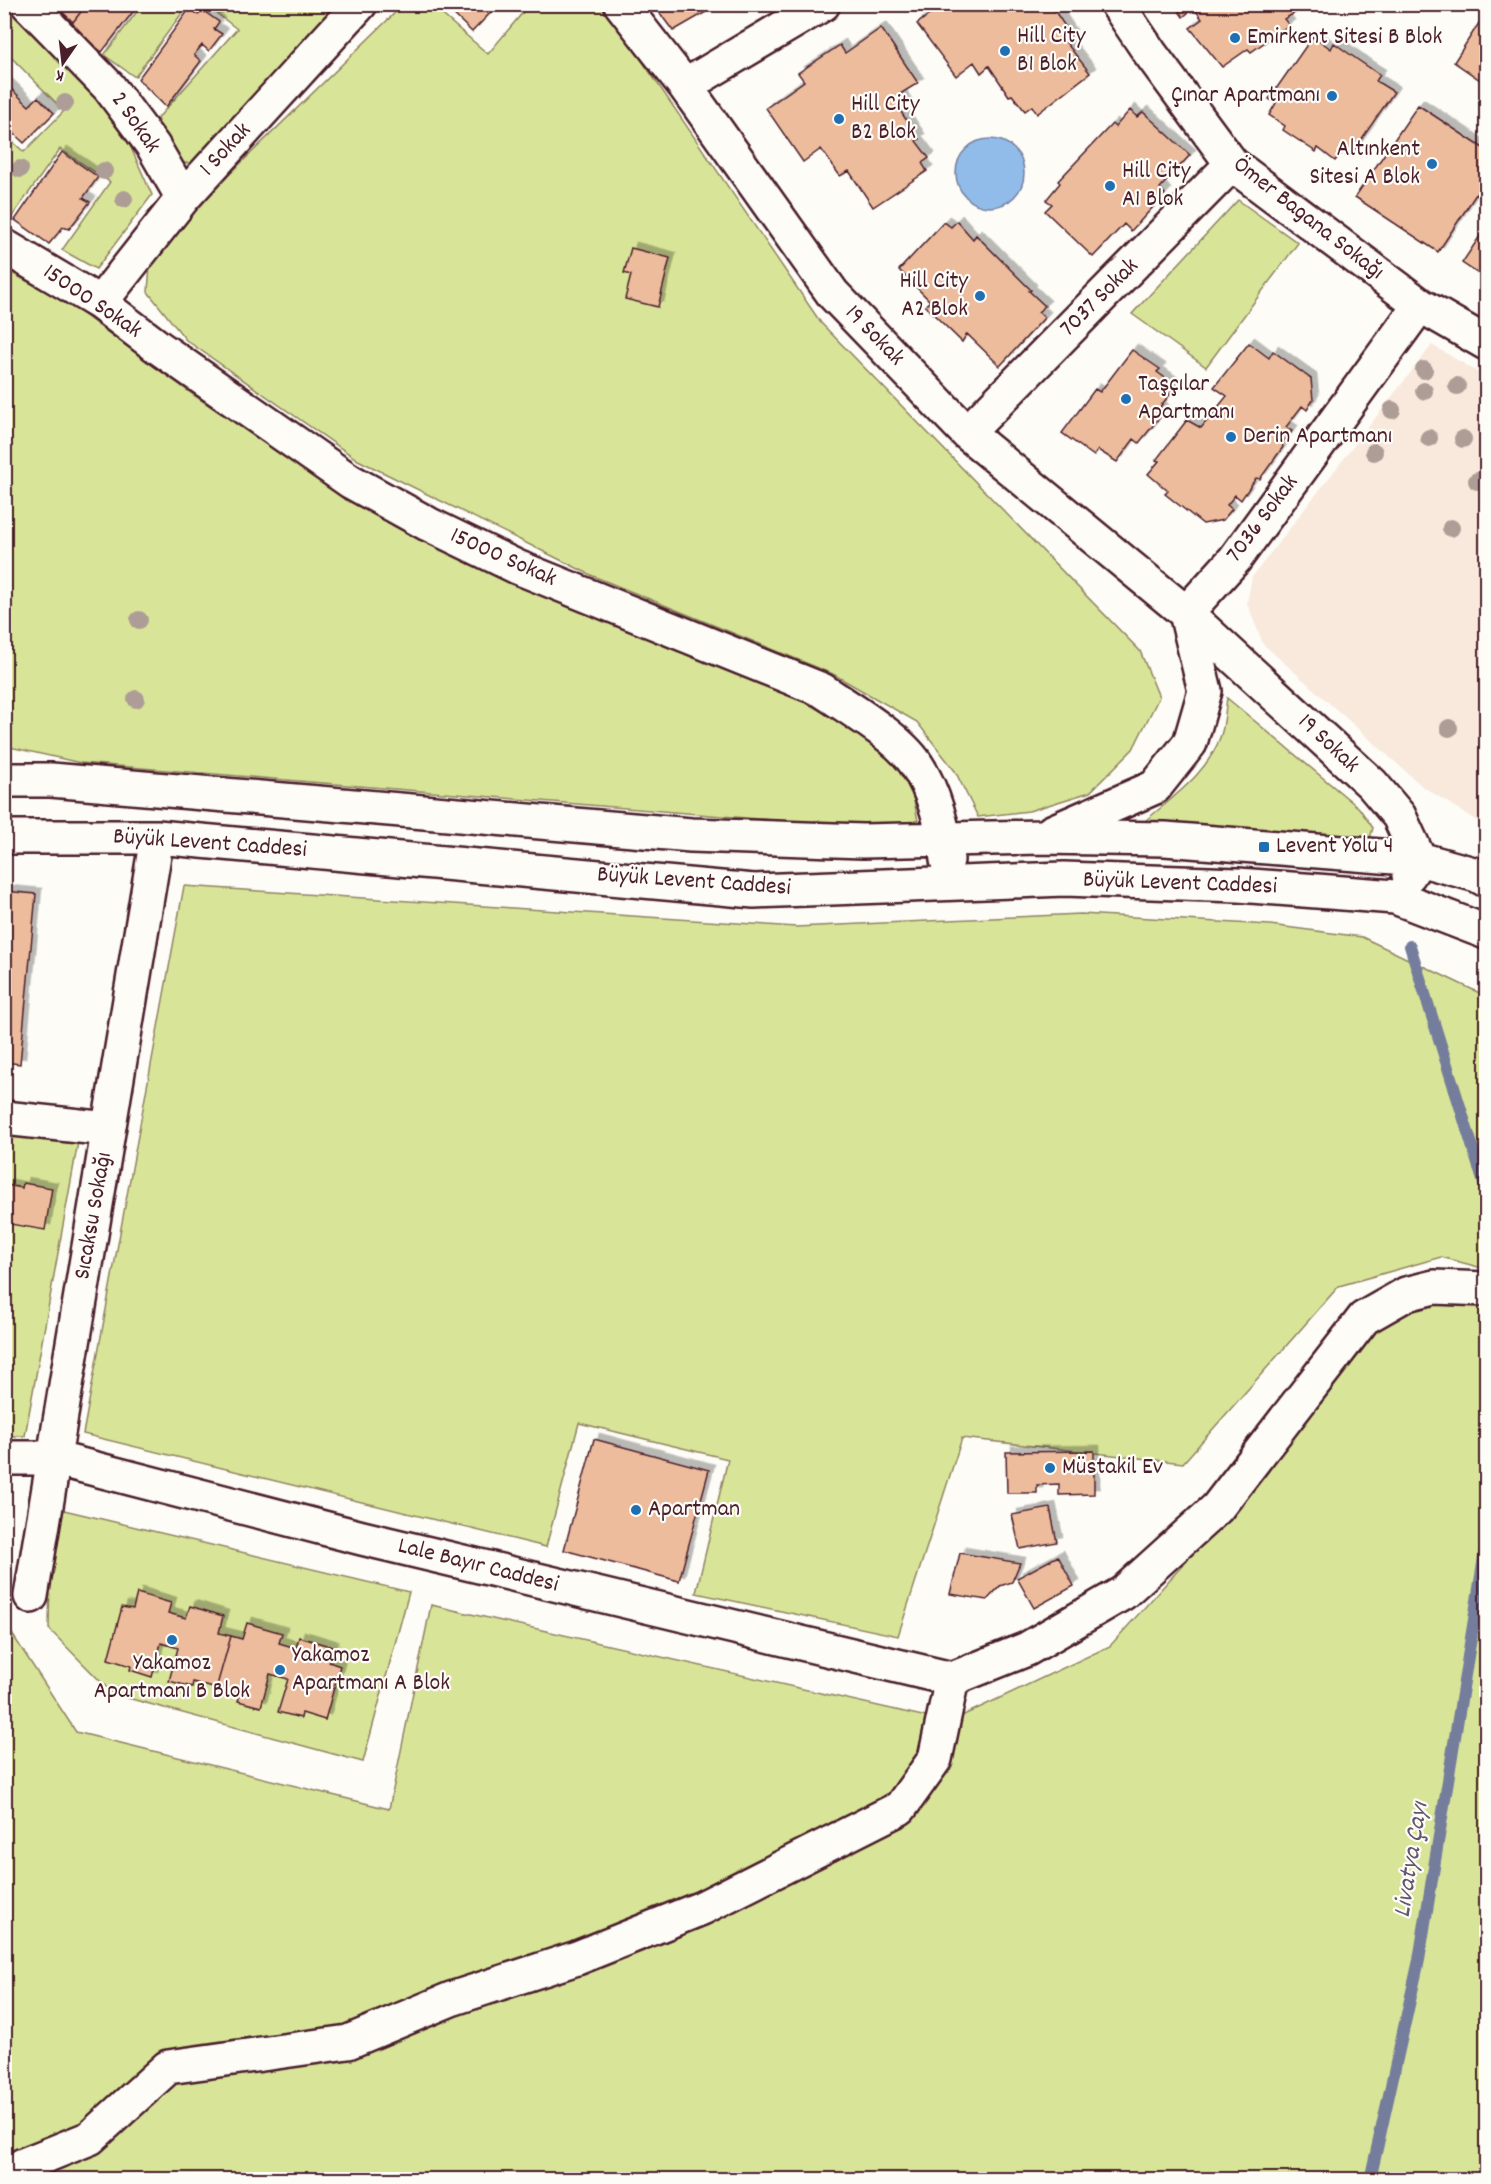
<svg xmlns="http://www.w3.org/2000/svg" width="1491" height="2184" font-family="Dekko,sans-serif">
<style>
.built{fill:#f8e9dc}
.green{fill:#d8e598;stroke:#918262;stroke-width:1.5}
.water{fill:#91bce9;stroke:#757d9d;stroke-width:1.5}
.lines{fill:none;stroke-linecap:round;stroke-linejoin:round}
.stream{stroke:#757d9d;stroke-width:12}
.building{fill:#ecbc9d;stroke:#4a1f2b;stroke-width:1.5;filter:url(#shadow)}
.minor-casing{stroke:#4a1f2b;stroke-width:38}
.minor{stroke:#fdfcf7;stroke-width:33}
.tree{fill:#ae9d96}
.poi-dot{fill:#1f6fb2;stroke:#fdfcf7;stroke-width:2}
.labels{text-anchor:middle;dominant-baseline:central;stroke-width:4.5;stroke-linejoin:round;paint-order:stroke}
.poi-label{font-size:24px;fill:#4a1f2b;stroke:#fdfcf7;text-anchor:start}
.street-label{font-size:24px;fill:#4a1f2b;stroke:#fdfcf7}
.water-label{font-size:26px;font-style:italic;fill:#63566e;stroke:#fdfcf7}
</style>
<defs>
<filter id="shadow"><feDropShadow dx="5.5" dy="-5.5" stdDeviation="0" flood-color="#0004"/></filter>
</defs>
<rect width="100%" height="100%" fill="#fdfcf7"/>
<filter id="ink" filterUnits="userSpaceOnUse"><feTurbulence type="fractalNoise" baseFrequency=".0167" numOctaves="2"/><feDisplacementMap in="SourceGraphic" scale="12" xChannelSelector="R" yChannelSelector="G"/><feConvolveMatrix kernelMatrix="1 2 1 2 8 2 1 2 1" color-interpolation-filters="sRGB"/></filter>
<g filter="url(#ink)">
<!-- built -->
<path class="built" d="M1432,345L1486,377V827L1422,786L1263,644L1247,603L1252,577Z"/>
<!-- green -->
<path class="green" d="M142,5H188L135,77L104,55Z
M206,5H343L202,163H184L166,145L157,119L237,29Z
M403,5H431L488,54L524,11L518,5H604L821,323L1140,651L1159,697L1133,749L1090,792L1029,811L978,817L955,771L917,722L833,674L593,576L358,460L186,340L148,292L150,265L161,241Z
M5,6L85,82L119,121L152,195L96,269L62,250L110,182L60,149L11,218L5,215V186L9,173L5,169L4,134L24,152L64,111L5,51Z
M1238,200L1298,243L1206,367L1132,314Z
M8,271L69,304L192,394L355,504L514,580L790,693L871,741L910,780L918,821L869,828L81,763L5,746L4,278Z
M1227,698L1359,808L1373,828L1368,845L1145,821C1174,796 1209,772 1221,735C1225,724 1225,710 1227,698Z
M184,886L796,927L1081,914L1270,925L1362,937L1486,996V1269L1441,1257L1339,1286L1183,1463L962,1438L898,1636L696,1593L728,1459L579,1423L546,1547L83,1434Z
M4,1134L78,1142L25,1436H5Z
M1427,1304H1486V2179H5V1623L76,1732L389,1809L431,1605L949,1722L1110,1646L1225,1518L1373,1327Z
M64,1510L409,1592L363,1762L113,1694L49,1629L50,1569Z"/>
<!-- water -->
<path class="water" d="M956 173a34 34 0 1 1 68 0a34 34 0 1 1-68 0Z"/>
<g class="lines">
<!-- stream -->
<path class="stream" d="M1410,946L1486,1190
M1370,2180L1419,1960L1486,1545"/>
</g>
<!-- building -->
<path class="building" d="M54,4H87L73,22Z
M87,4H139L102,52L70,26Z
M443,4H499L472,32Z
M653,4H720L673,31Z
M943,4H1055L1052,7L1071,35L1064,40L1090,73L1037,114L1032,106L1025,111L1012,95L1009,96L989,66L981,73L974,62L956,76L917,24Z
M1174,4H1289L1295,13L1284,19L1289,25L1251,52L1248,49L1222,67L1190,28L1202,19L1194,8L1183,17Z
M190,8L198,15L202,10L219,22L214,29L222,34L209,51L202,45L194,55L201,61L166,107L138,79Z
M1486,12V84L1454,62Z
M881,28L918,83L900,94L906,105L899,109L919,139L916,141L929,158L922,163L927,171L873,207L849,171L840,176L821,149L803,162L766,108L804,81L798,73L840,45L845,53Z
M1313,36L1331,49L1334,43L1358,60L1380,75L1376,81L1394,92L1350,156L1343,150L1335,161L1318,148L1316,152L1283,130L1285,126L1269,115L1276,103L1269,99Z
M4,82L29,106L38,97L54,113L24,143L4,124Z
M1418,105L1486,150V179L1438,252L1355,197Z
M1130,110L1137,117L1143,112L1190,155L1160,188L1165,194L1131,231L1124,224L1093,257L1045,211L1052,204L1046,200L1060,183L1058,181L1112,124L1115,127Z
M62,152L98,177L83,198L90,202L69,229L63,227L49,244L15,220Z
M957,221L973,239L976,235L1031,290L1029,291L1045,306L1038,312L1045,317L1000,366L967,334L962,342L925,306L930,301L899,270L944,222L951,227Z
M1486,227V279L1462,263Z
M631,248L670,258L658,307L625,299L631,275L624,273Z
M1249,343L1269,358L1273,351L1311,379L1313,400L1307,410L1302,406L1286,427L1292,431L1282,444L1283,447L1260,479L1256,478L1241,500L1235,495L1227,505L1232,509L1223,520L1203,524L1165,494L1168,491L1148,474L1159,461L1156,460L1187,420L1201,428L1227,396L1214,387Z
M1132,350L1160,369L1157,372L1176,386L1160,407L1164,412L1139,443L1134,439L1117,462L1098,450L1094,456L1062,433L1095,389L1100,392Z
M4,891L36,894L20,1064L4,1062Z
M23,1183L52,1188L45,1230L4,1223L7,1185L22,1188Z
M594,1439L709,1470L679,1581L564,1550Z
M1094,1451V1494L1059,1495V1484L1037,1485V1493H1007L1006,1452Z
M1050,1508L1057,1542L1020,1549L1012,1515Z
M960,1553L1020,1563L1012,1582L1000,1586L987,1600L950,1594Z
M1058,1556L1074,1586L1034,1608L1017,1578Z
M137,1593L171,1603L168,1613L186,1618L190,1606L223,1616L219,1633L231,1636L216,1689L193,1682L192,1687L169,1681L178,1648L161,1643L152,1677L130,1670L131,1666L108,1659L122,1607L133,1609Z
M247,1623L282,1633L279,1643L296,1648L299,1637L333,1647L329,1662L340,1666L325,1720L302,1713L301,1718L278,1712L288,1679L270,1674L261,1707L238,1701L240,1695L216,1689L231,1636L242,1639Z"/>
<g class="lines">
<defs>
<path id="minor" d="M28,4L109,87L153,146L183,198
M621,4L685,86L833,294L967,433L1186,613L1372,784L1399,816L1419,859L1409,875
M1117,4L1150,53L1232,164L1420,305L1486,343
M685,86L823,4
M4,246L100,303L158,347L350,481L428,524L517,567L822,690C849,708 899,738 916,764C934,791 944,829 947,860
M100,303L183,198L360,4
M967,433L1232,164
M1186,613L1235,559L1420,305
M4,780H51L691,835L863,841L1040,837L1165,839L1419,859L1477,875L1486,880
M1052,832L1155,787L1190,743L1205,691L1186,613
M4,837H157L754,891L1064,879L1238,885L1395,897L1486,932
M4,1118L108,1129
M4,1458H53L362,1538L952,1679
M31,1596L157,837
M952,1679L1027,1649L1123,1593L1217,1508L1364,1318L1406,1294L1434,1287L1486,1289
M8,2180L23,2165L90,2138L168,2067L348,2042L451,1999L577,1958L702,1908L900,1808L935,1759L952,1679"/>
</defs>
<!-- minor casing -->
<use href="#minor" class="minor-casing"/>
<!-- minor -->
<use href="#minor" class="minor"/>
</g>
<!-- trees -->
<g class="tree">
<circle cx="65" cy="103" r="9"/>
<circle cx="20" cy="169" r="9"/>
<circle cx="104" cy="171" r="9"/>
<circle cx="124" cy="199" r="9"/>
<circle cx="1424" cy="370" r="9"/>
<circle cx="1457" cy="386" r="9"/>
<circle cx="1424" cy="391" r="9"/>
<circle cx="1392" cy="410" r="9"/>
<circle cx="1429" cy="438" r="9"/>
<circle cx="1463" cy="439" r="9"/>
<circle cx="1374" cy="452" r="9"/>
<circle cx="1477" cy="481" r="9"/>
<circle cx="1451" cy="528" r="9"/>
<circle cx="139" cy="620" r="9"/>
<circle cx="136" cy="699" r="9"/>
<circle cx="1449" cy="728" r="9"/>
</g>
</g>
<!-- markers -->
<g class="poi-dot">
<circle cx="1235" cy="38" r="6"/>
<circle cx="1005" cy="51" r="6"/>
<circle cx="1332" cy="96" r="6"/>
<circle cx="839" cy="119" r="6"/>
<circle cx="1432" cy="164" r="6"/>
<circle cx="1110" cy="186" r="6"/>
<circle cx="980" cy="296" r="6"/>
<circle cx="1126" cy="399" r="6"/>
<circle cx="1231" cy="437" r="6"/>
<rect x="1258" y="841" width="12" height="12" rx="3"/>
<circle cx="1050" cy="1468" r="6"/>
<circle cx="636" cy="1510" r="6"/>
<circle cx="172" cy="1640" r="6"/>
<circle cx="280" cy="1670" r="6"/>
</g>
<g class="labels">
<!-- poi labels -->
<g class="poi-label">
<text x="1017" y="37">Hill City<tspan x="1017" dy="28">B1 Blok</tspan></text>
<text x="1247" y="38">Emirkent Sitesi B Blok</text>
<text x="1320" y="96" text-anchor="end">Çınar Apartmanı</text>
<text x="851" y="105">Hill City<tspan x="851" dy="28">B2 Blok</tspan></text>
<text x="1420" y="150" text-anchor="end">Altınkent<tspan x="1420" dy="28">Sitesi A Blok</tspan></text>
<text x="1122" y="172">Hill City<tspan x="1122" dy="28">A1 Blok</tspan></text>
<text x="968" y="282" text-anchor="end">Hill City<tspan x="968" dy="28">A2 Blok</tspan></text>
<text x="1138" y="385">Taşçılar<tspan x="1138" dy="28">Apartmanı</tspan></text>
<text x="1243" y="437">Derin Apartmanı</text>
<text x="1276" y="847">Levent Yolu 4</text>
<text x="1062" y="1468">Müstakil Ev</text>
<text x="648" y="1510">Apartman</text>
<text x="292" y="1656">Yakamoz<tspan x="292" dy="28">Apartmanı A Blok</tspan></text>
<text x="172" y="1664" text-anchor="middle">Yakamoz<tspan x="172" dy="28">Apartmanı B Blok</tspan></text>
</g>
<!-- street labels -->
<g class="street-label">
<text transform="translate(135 123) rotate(55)">2 Sokak</text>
<text transform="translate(226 150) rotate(-47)">1 Sokak</text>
<text transform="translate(1308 219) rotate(38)">Ömer Bagana Sokağı</text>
<text transform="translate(1100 298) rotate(-45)">7037 Sokak</text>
<text transform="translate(92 302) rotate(34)">15000 Sokak</text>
<text transform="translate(874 336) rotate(46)">19 Sokak</text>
<text transform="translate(1263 519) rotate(-53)">7036 Sokak</text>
<text transform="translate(503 558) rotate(24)">15000 Sokak</text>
<text transform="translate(1328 744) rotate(43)">19 Sokak</text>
<text transform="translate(210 844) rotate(4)">Büyük Levent Caddesi</text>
<text transform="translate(694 882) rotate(4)">Büyük Levent Caddesi</text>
<text transform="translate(1180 884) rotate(2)">Büyük Levent Caddesi</text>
<text transform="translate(94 1216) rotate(-80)">Sıcaksu Sokağı</text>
<text transform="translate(478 1566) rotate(14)">Lale Bayır Caddesi</text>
</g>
<!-- water labels -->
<g class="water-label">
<text transform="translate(1412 1860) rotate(-81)">Livatya Çayı</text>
</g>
</g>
<!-- margin -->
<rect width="1491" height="2184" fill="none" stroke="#fdfcf7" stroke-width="24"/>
<rect x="12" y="12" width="1467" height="2160" fill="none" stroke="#4a1f2b" stroke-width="2" filter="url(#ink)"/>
<!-- north arrow -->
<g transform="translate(63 63) rotate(194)" stroke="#fdfcf7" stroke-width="4.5" paint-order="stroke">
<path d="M0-4.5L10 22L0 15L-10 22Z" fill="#4a1f2b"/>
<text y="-9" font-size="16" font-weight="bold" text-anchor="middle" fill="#4a1f2b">K</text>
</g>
</svg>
